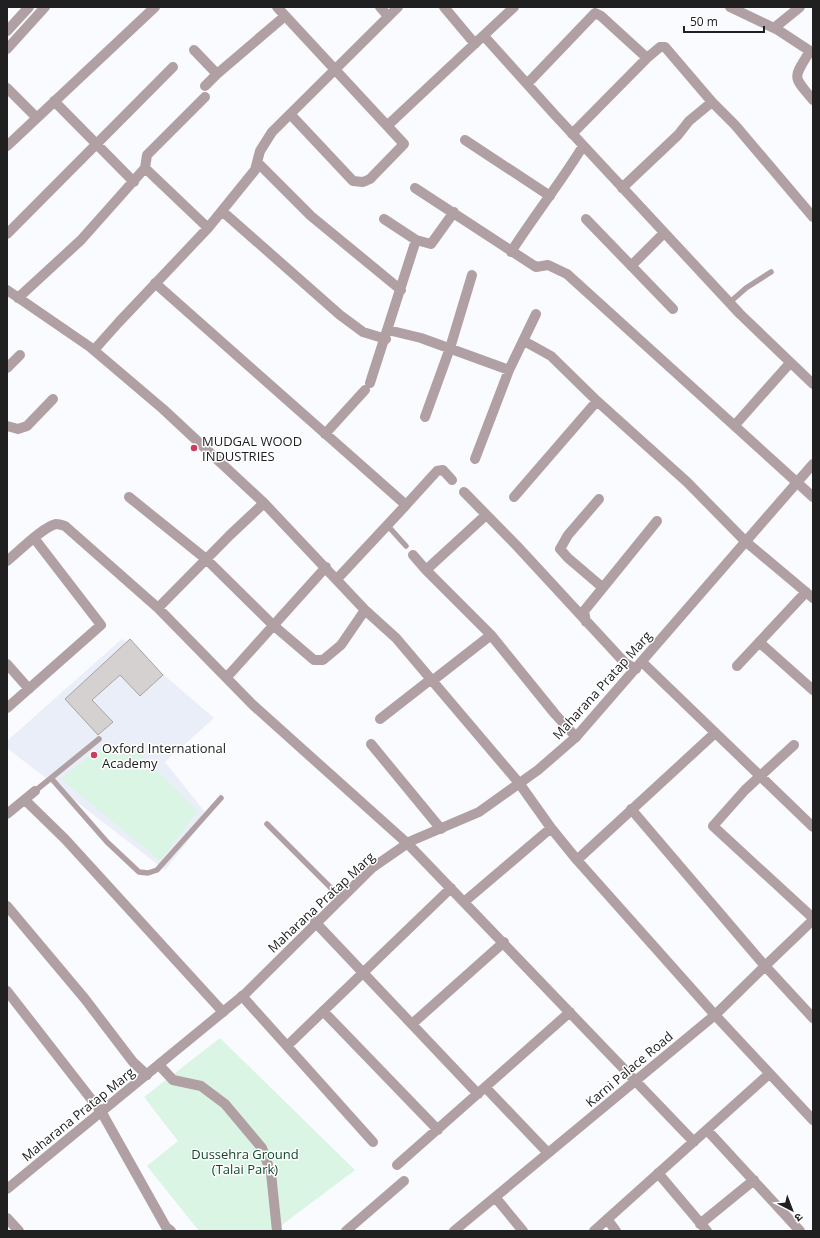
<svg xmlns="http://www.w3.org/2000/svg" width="820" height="1238" font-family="'Open Sans','Noto Sans Devanagari',sans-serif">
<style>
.built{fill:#eaeef8}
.green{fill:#dbf5e5}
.building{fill:#d5d1d0;stroke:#a8a4a3}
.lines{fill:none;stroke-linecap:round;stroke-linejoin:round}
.service{stroke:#b0a0a3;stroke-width:5.5}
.minor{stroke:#b0a0a3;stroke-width:10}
.tertiary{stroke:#b0a0a3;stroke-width:10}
.poi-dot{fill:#cc3c5f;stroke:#fff;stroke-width:1.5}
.labels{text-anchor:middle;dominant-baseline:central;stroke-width:3;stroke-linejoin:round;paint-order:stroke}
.poi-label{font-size:13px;fill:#202021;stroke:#fff;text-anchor:start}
.street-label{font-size:13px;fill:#202021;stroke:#fff}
.park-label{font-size:13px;fill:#0f472d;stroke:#fff}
</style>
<rect width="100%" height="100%" fill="#f9fbfe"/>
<!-- built -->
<path class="built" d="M122,639L214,718L165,762L208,816L165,870L7,748V741Z"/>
<!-- green -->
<path class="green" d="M127,741L198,811L160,861L61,779L92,753Z
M220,1038L355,1170L274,1231H199L147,1166L178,1141L144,1097Z"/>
<!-- building -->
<path class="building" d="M130,639L163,675L140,696L120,675L92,700L113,722L98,735L65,699Z"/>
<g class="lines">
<!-- service -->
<path class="service" d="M729,303L746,288L771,272
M388,526L406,546
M51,778L107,842L139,872L148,873L157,870L221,798
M35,791L99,739
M267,824L341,898"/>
<!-- minor -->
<path class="minor" d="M277,7L404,144L370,179L363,182L353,181L291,115
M380,7L388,16
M444,7L475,44
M730,7L778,30L813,53
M774,28L800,7
M484,36L554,114L740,314L813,384
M194,50L217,74L285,16
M810,51C793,79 792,75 813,100
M527,84L595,13L601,16L647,58
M205,86L217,74
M7,88L37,118
M205,97L147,155L145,168L208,228
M54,101L134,182
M388,125L514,7
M572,134L647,58L660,47H665L712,102L735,125L813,217
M465,140L550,196
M7,146L155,7
M257,162L311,216L401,290
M415,188L536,267L548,265L567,274L813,497
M622,188L678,135L689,121L712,102
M222,211L340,315L363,332L386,339
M384,219L416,240L431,244L454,212
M586,219L673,309
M7,234L173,67
M511,252C534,216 561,182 583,146
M631,266L664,233
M155,283L406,505L337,579
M7,290L90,347L163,409L264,503L365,610L396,638L519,783L551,828L577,860L715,1015L813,1120
M18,298L81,240L145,168
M388,330L421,338L509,370
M524,341L551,356L597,401L687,482L745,541L813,598
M94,350L119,322L208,228L255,170L260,151L272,132L398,7
M7,368L20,355
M370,383L416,240
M425,417L450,348L472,275
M735,425L790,363
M7,426L18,429L27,426L53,399
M325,434L365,390
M475,459L509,370L536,314
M464,492L517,546L625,663L636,669
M129,497L206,559L273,625L314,660H323L341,645L365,610
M514,497L597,401
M599,499L568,535L560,549L568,558L602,587
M264,503L230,535L158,608L253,705L408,844L694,1142
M406,505L437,471L443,470L452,480
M486,515L426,570L491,635L555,714L576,737
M413,555L426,570
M7,561C17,553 44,526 56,524C58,524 62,525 65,526L158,608
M586,622L584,611L657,521
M759,642L813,690
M642,662L813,827
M7,664L29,689
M737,666L806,592
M227,677L326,567
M432,681L491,635
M7,708L101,625L34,538
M380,719L430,680
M371,744L441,829
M794,745L745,790L713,826L813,918
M25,800L65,839L223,1012
M631,809L765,966L813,1018
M7,814L35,791
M577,860L715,733
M464,902L551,828
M7,906L85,999L133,1062L147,1075
M315,922L478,1094
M7,991L102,1113L166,1227L171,1231
M242,996L373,1142
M323,1011L438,1130
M412,1024L504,942
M287,1046L451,888
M159,1065L173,1080L201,1086L225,1104L262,1148L271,1173L277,1231
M485,1087L548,1153
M707,1130L800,1231
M397,1165L570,1012
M658,1173L707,1231
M495,1197L523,1231
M7,1218L19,1231
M607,1219L616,1231
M700,1224L754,1180
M346,1231L404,1181
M454,1231L715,1015L765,966
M594,1231L769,1074"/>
<!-- tertiary -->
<path class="tertiary" d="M7,31L29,7
M7,49L45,7
M765,966L813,920
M7,1189L246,993L372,868L411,841L479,812L538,770L576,737L813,464"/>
</g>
<!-- markers -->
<g class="poi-dot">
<circle cx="194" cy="448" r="4"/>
<circle cx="94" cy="755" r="4"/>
</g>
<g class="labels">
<!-- poi labels -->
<g class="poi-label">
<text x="202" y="441">MUDGAL WOOD<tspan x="202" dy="15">INDUSTRIES</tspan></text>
<text x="102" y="748">Oxford International<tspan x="102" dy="15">Academy</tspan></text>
</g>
<!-- street labels -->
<g class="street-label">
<text transform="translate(602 685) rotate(-48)">Maharana Pratap Marg</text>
<text transform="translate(321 902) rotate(-43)">Maharana Pratap Marg</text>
<text transform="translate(629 1069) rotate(-40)">Karni Palace Road</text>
<text transform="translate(78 1114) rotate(-39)">Maharana Pratap Marg</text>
</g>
<!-- park labels -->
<g class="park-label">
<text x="245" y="1154">Dussehra Ground<tspan x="245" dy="15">(Talai Park)</tspan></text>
</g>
</g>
<!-- border -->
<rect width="820" height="1238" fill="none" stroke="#202021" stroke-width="16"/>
<!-- north arrow -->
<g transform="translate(792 1210) rotate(138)" stroke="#ffffff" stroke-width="3" paint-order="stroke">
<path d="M0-3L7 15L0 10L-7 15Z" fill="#202021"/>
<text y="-6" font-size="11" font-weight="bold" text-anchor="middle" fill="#202021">उ</text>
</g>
<!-- scale -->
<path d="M684 26v6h80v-6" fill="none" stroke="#202021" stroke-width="2"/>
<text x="690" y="26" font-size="12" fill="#202021" stroke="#ffffff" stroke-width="3" paint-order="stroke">50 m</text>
</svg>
